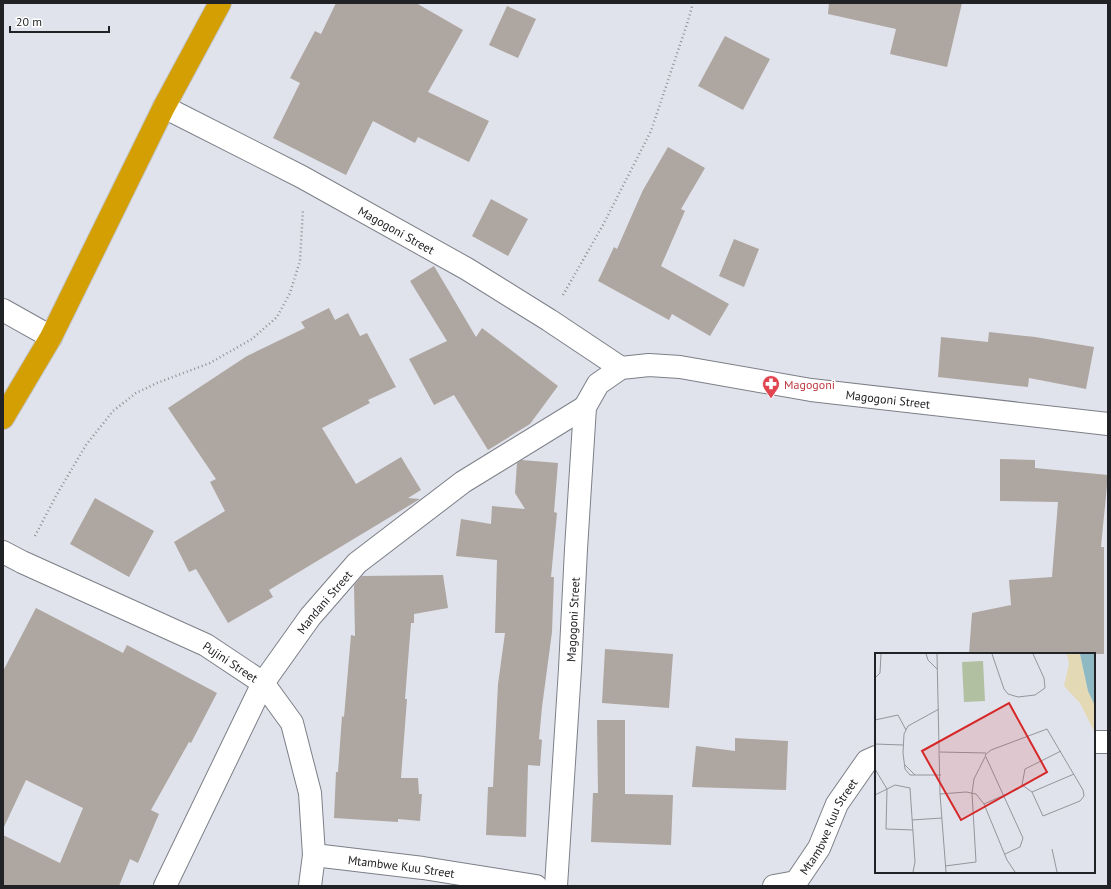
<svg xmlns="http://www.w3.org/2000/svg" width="1111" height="889" font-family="'PT Sans',sans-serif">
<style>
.building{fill:#aea6a1}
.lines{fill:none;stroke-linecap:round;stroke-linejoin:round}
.minor-casing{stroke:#7d7f87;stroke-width:24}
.highway-casing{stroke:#c1c1c2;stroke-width:24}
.path{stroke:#8f9197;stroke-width:2.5;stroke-dasharray:1 3;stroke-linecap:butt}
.minor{stroke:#fff;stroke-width:22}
.highway{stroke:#d39f02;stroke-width:22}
.labels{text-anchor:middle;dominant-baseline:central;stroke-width:3;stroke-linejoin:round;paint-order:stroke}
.street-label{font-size:12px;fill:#212225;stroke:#fff}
.health-label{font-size:12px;fill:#be3a42;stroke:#fff;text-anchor:start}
.inset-road{fill:none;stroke:#94969c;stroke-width:1}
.view{fill:#d62828;fill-opacity:0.15;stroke:#d62828;stroke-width:2}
.inset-edge{fill:none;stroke:#212225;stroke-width:2}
</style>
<rect width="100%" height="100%" fill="#e0e3eb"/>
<!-- building -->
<path class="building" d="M336,3H416L463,30L428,92L489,121L469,162L418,137L415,143L373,121L346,175L273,138L300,83L290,78L315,31L321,34Z
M829,3H962L947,67L890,54L896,29L828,14Z
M507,6L536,19L518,58L489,45Z
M725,36L770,59L743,110L698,86Z
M668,147L705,168L681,209L685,211L661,266L729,304L710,336L672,314L669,320L598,281L614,247L617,249L643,190Z
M491,199L528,219L508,256L472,236Z
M734,239L759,249L744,287L719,276Z
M434,266L476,337L482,328L558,386L530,424L488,450L454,395L434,405L409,359L447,341L410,281Z
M329,308L335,320L348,313L360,336L367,333L396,387L368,400L370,403L322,428L356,484L401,457L421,490L408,498L420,499L269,590L273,597L228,623L196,569L189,572L174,542L225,511L210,482L216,479L168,408L247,356L305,328L301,322Z
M989,332L1035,337L1094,347L1086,389L1029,378L1028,387L938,377L941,337L988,342Z
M1000,459L1035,460V468L1108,475L1101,547H1104V654H969L972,613L1011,605L1009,580L1052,577L1058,502L1000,501Z
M522,460L558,463L554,512L557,513L551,577H554L552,632L542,707L539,739L542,740L540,766L528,765L526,837L486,835L488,787H493L498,684L505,633H495L497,560L456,556L461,519L491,524L492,506L525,509L515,493L517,463Z
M95,498L154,531L129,577L70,544Z
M443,575L448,608L414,614V623H411L405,699H407L401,778H418L419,794H422L420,821L398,819V822L334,818L336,772H338L342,716L344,717L351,635L355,636L354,585L362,576Z
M36,608L123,653L127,645L217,693L191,743L189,742L151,810L159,814L138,863L130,859L119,886H3V835L60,863L83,808L26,780L3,829V671Z
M605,649L673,654L669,708L602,703Z
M597,720H625V794L673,795L671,845L591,842L593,793H598Z
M735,738L788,741L786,790L692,787L696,746L735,751Z"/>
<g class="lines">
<defs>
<g id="minor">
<path id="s1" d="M164,107L302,177L467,269L549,320L621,368"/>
<path d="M3,310L51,337"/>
<path id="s2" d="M3,552L22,562L206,645L263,683L292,723L310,793L314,855L310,886"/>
<path d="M1094,742H1108"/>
<path id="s3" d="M314,855L423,868L536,886"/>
<path id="s4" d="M165,886L263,683L310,617L357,563L463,482L585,407"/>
<path id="s5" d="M556,886L570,669L576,549L585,407L598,384L621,368L649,365L680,367L811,390L1108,424"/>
<path id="s6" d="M774,886L796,882L819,848L837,804L867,761L876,757"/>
</g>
<path id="highway" d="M3,418L51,337L164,107L220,3"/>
</defs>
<!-- minor casing -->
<use href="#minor" class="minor-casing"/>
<!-- highway casing -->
<use href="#highway" class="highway-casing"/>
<!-- path -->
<path class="path" d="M563,295L603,225L651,131L688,21L693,3
M35,536L57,494L86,445L113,411L136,393L157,383L210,363L252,339L277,317L290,293L300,261L303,209"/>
<!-- minor -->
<use href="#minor" class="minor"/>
<!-- highway -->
<use href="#highway" class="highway"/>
</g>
<!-- icons -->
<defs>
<symbol id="pharmacy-pin" viewBox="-11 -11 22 30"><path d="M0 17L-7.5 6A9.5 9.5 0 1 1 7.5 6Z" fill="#e0444e" stroke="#fff"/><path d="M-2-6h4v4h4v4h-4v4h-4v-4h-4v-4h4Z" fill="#fff"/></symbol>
</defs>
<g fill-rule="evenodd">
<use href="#pharmacy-pin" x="761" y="374" width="20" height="27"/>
</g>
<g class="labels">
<!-- street labels -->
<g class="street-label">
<text stroke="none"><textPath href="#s1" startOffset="263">Magogoni Street</textPath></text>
<text stroke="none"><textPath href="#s5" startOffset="804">Magogoni Street</textPath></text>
<text stroke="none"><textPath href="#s4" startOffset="327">Mandani Street</textPath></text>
<text stroke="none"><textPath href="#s5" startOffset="267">Magogoni Street</textPath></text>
<text stroke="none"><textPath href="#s2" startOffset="253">Pujini Street</textPath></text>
<text stroke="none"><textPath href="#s6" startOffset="87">Mtambwe Kuu Street</textPath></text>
<text stroke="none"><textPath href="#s3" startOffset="88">Mtambwe Kuu Street</textPath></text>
</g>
<!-- health labels -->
<g class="health-label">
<text x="784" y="384">Magogoni</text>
</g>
</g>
<!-- overview -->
<g transform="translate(875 653)">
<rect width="220" height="220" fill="#e0e3eb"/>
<path d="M108,8L110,48L89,49L87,9Z" fill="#b1c0a1"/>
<path d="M192,1H205L213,38L220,53V80L205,50L189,33L194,11Z" fill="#e3d9b4"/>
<path d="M205,1H220V53L213,38Z" fill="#8eb9c2"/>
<path class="inset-road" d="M51,1L53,7L62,16M62,1L65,141L71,219M117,1L129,36L133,41L143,44L160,42L170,35L169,25L158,1M0,25L5,20L6,1M64,56L33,73L29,81L28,100L30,116L35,122H66M0,67L23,62L31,77M0,91L28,92M65,99L111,100M30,112L40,122M0,116L12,136L11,176L38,177M147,132L157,139L199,121M65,141L91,139L101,141L109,151L132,207L140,219M0,142L20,132L35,135L40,209L38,219M109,151L143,136L147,132L150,116L186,98M37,167L67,165M177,196L182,219M130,201L145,194L148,185L110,102L116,97L172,76L208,137L209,143L205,148L168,163L157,139M70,213L101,209L97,140L99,126L110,104"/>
<path class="view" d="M134,50L172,119L86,167L47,98Z"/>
<rect width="220" height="220" class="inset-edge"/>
</g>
<!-- border -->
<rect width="1111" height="889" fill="none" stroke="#212225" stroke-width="8"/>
<!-- scale -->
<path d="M10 26v6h99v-6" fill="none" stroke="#212225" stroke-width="2"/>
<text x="16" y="26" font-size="12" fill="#212225" stroke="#ffffff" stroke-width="3" paint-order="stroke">20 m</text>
</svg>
